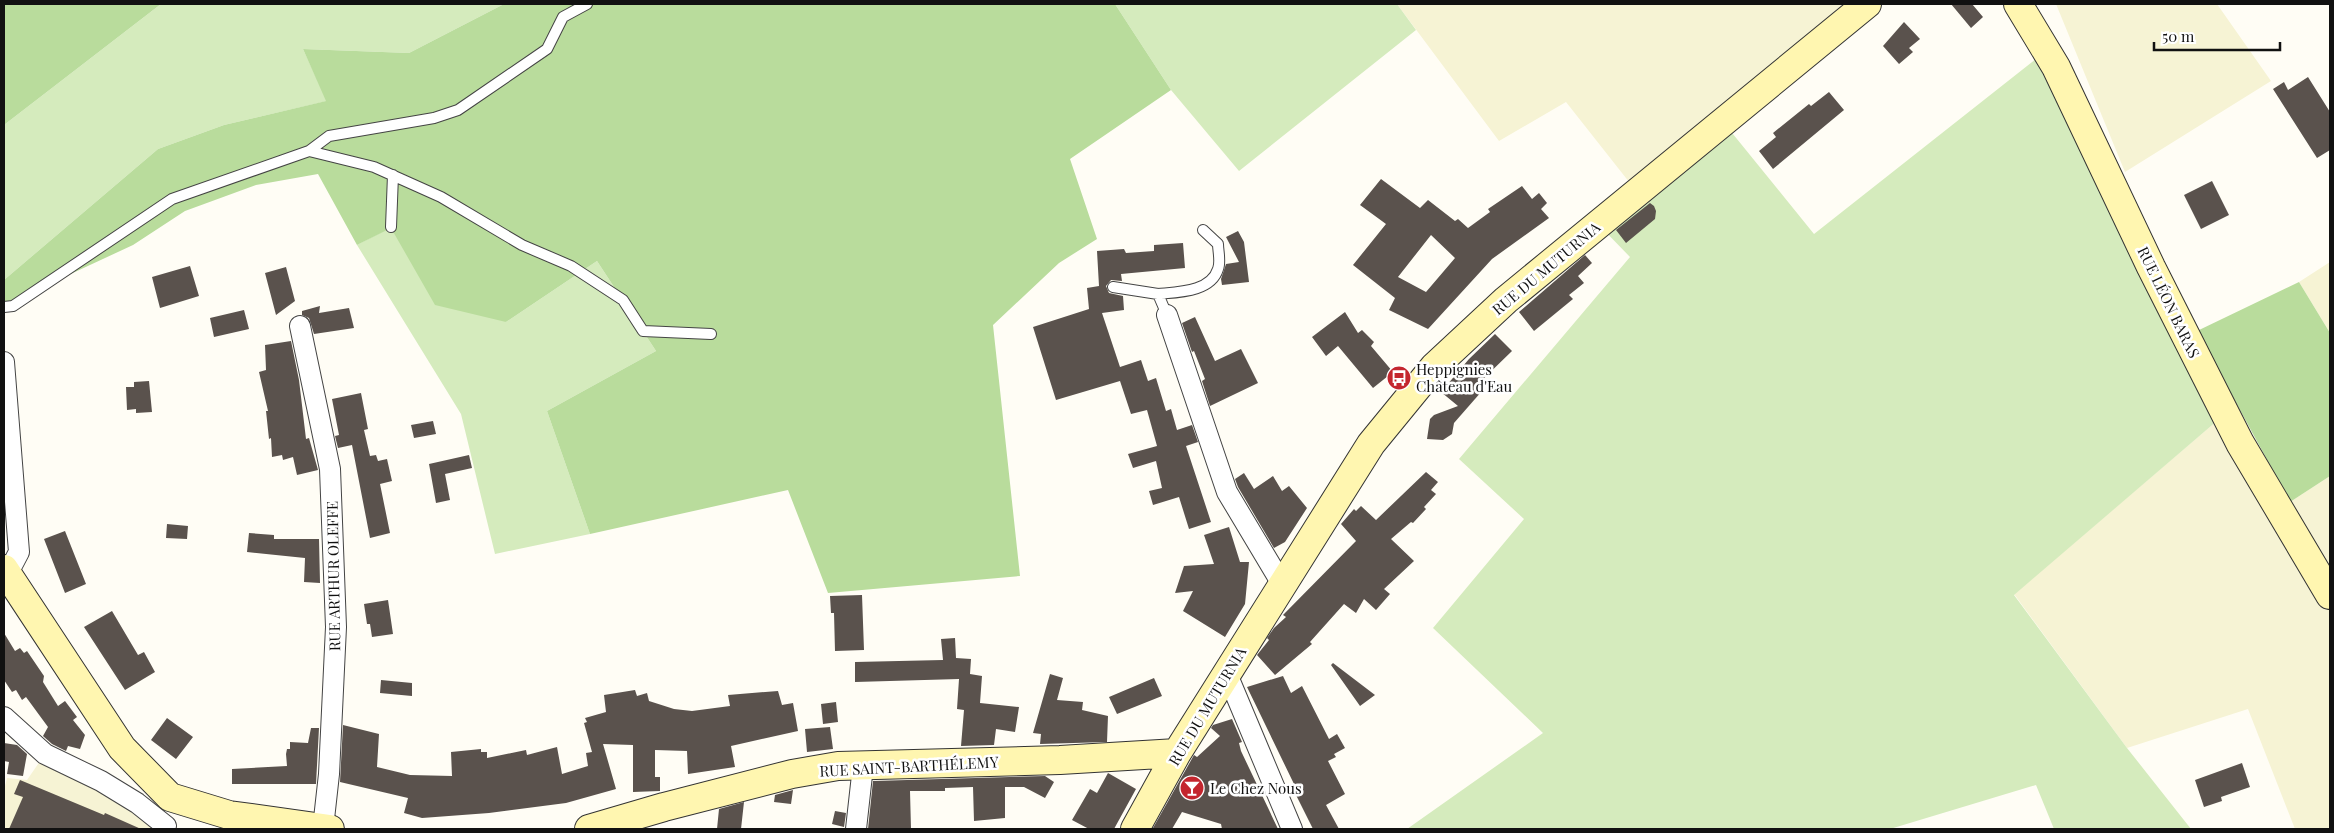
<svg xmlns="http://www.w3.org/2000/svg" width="2334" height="833" font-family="'Playfair Display',serif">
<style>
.farmland{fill:#f6f3d4}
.green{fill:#d5ebbd}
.forest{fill:#b9dc9c}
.building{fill:#5a524d;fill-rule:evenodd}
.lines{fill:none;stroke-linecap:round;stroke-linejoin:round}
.lane-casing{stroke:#444;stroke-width:12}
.street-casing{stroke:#444;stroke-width:22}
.secondary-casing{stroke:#333;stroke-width:30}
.lane{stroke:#fff;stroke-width:10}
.street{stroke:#fff;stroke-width:20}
.secondary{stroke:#fff6b0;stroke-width:28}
.labels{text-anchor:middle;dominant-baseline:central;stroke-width:5;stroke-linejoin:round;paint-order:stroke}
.street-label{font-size:15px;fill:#111;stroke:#fff}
.poi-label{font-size:15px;fill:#111;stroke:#fff;text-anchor:start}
</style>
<rect width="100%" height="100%" fill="#fffdf5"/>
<!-- farmland -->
<path class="farmland" d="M1397,4H1867L1637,192L1566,102L1499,141Z
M2056,4H2217L2271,81L2125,172Z
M2330,262V333L2299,282Z
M2225,414L2279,509L2330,476V829H2295L2248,709L2127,748L2014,594Z
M45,754L101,781L158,829H4V790L7,778L27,780Z"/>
<!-- green -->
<path class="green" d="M161,4H504L409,53L303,49L327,101L224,125L158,149L4,280V125Z
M1115,4H1397L1416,30L1239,171L1171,90Z
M2046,51L2225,414L2014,595L2127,748L2191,829H2054L2036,785L1890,829H1407L1543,733L1433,628L1524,519L1459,459L1630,257L1598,224L1724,123L1814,234Z
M391,227L506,322L597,261L656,351L547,411L590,534L495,554L461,414L357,245Z"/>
<!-- forest -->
<path class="forest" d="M4,4H161L4,125Z
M504,4H1115L1171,90L1070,159L1097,239L1059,263L993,325L1020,576L828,593L788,490L590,534L547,411L656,351L597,261L506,322L435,305L391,228L357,245L318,174L256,185L185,211L133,245L4,305V280L158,149L224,125L326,101L303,49L409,53Z
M2299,282L2330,333V476L2290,502L2197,331Z"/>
<!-- building -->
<path class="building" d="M1951,4H1972L1983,17L1971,28Z
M1904,22L1920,39L1909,48L1913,52L1899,64L1883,46Z
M2308,77L2330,112V150L2317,158L2273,89L2284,82L2288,90Z
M1829,92L1844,110L1773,169L1759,151L1776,137L1773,133L1809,104L1811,106Z
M1381,179L1420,208L1428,200L1455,221L1458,219L1468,228L1490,212L1488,209L1522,186L1532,199L1539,193L1547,203L1541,209L1549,218L1492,259L1428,329L1389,310L1395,298L1353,265L1386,224L1360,205ZM1431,235L1455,258L1426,292L1398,277Z
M2212,181L2229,215L2201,229L2184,195Z
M1650,203L1654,206L1656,211L1655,219L1626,243L1616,230Z
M1238,231L1244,242L1249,282L1222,285L1221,279L1226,264L1239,262L1226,237Z
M1183,243L1185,268L1121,274L1122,281L1111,280L1106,286L1109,293L1123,296L1124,310L1102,313L1120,367L1141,360L1148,381L1156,378L1166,411L1171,409L1177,430L1192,425L1198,442L1186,446L1211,522L1189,529L1179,497L1153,505L1149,491L1162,488L1156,461L1133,468L1128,454L1157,446L1147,410L1131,414L1120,381L1056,400L1033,327L1089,309L1087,288L1099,286L1097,251L1124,249L1126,253L1154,251V245Z
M1585,255L1592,263L1578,276L1584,283L1569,295L1573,299L1534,331L1519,312Z
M190,266L199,296L160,308L152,277Z
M286,267L295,301L276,315L265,273Z
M320,306L319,313L349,308L354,328L314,334L309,318L302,315V311Z
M244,310L249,329L214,337L210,318Z
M1345,312L1358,333L1362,330L1374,342L1371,346L1393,372L1373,388L1338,346L1326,356L1312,337Z
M1195,317L1215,361L1241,349L1258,383L1210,406L1202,381L1205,379L1194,351L1192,352L1182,323Z
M1495,334L1512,351L1476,386L1482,391L1454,423L1452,434L1443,440L1427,439L1430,419L1434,415L1458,406L1441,392L1469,359Z
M291,341L299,380L306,439L309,438L318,470L297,475L293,457L283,460L282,455L272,457L271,438L269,439L266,411H268L259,372L266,370L265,345Z
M149,381L152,412L136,413V409L127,410L126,387H134V382Z
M361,393L368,429L364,430L370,456L376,455L378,461L387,459L392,481L380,484L390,533L370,538L352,445L338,448L335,436L339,435L332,399Z
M433,421L436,434L414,438L411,425Z
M469,455L472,468L445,474L450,500L436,503L429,464Z
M1426,472L1438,482L1431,490L1436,494L1424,507L1426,509L1413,523L1411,522L1391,539L1414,561L1384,589L1390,594L1376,610L1364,599L1356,613L1344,604L1310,642L1312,644L1275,675L1257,655L1269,640L1267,638L1274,628L1286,617L1283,615L1356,541L1341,524L1354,509L1356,511L1361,506L1376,520Z
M1244,473L1254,489L1273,476L1282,491L1289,486L1307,508L1285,542L1274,548L1238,487L1235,479Z
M167,524L188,526L187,539L166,538Z
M1229,527L1240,562H1249L1245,604L1225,637L1183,611L1193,591L1175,593L1184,566L1214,564L1204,535Z
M65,531L86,584L65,593L44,539Z
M249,533L274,535V539H319L320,583L304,582L305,558L247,552Z
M862,595L864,650L835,651L834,613H831L830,596Z
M388,600L393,634L372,637L370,624H367L364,604Z
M112,611L138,655L144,652L155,672L125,690L84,627Z
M4,633L15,651L20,648L24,653L27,651L44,676L43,682L58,706L65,701L77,717L73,720L85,735L80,749L68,746L66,751L52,744L43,736L48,727L26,697L22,700L16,690L12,692L4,680Z
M955,638L956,658L971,659L970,674L982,676L980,703L1019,707L1015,732L996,729L994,745L961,746L964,710L957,709L959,679L855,682V662L943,660L941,639Z
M1333,663L1375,695L1360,706L1331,665Z
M1050,674L1063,678L1057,700L1083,702L1082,710L1108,716L1107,742L1040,744L1041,734L1033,733Z
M1283,676L1291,693L1302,686L1329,739L1337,734L1345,748L1334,754L1336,757L1328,761L1345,794L1326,805L1339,829H1313L1291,785L1294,784L1247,687Z
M1154,678L1162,696L1117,714L1109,697Z
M381,680L412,683V696L380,693Z
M635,690L637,696L647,693L649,701L674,709L692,711L730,706L728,695L778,691L782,705L793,703L798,731L731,746L735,767L688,774L687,751L655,750V777H660V791L633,792V745L603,744L616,789L566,803L489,813L422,818L404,813L408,798L340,782L343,725L379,734L377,767L410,775L452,776L451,752L481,749V752H487V758L526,750L527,755L557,747L562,774L588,766L586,753L592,752L584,723L587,722L585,718L606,712L604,695Z
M836,702L838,722L823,724L821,704Z
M167,718L193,737L176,759L151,740Z
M1232,719L1242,742L1239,743L1241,751L1278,829H1222L1221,824L1182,812L1172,829L1153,828L1194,755L1197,757L1220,736L1211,728L1213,725Z
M830,727L833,749L807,752L805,729Z
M311,728H319L316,784H232V769L287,766L286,754L287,749H290V742L308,743Z
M4,743L17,745L27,754L23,776L7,774L9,762L4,761Z
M2242,763L2250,787L2221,797L2222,801L2204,807L2195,780Z
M1108,773L1136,789L1114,829H1089L1072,820L1090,789L1097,793Z
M1045,776L1054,782L1045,798L1024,787H1005V818L974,821L973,787L945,788V791H910L911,829H868L873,781Z
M20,780L104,815L105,813L141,829H9L23,797L14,794Z
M793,790L791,804L774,802L775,795Z
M744,802L741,829H717L719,809Z
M835,811L846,813L844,827L832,824Z"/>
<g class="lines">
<defs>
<path id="lane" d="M309,151L374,167L441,197L522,245L571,266L623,300L643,331L711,334
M391,227L393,175
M1113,287L1158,294L1167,315
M1158,294C1178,292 1211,292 1218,269C1221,262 1218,251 1218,244L1203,230
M4,307L13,306L172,199L309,151L329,136L434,118L458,110L547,49L563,17L587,4"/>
<path id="street" d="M1167,315L1227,492L1282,584
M300,326L330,469L336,627L329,774L323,828
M4,362L19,552L8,573
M1227,674L1292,829
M4,717L45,754L101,781L137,803L166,826
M856,829L863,766"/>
<path id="secondary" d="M2018,4L2056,67L2151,267L2240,443L2330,595
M4,569L122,748L170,797L229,815L330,829
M589,829L664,807L792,774L838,766L1060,760L1177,753
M1135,829L1177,753L1371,444L1434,367L1506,300L1867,4"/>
</defs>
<!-- lane casing -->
<use href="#lane" class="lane-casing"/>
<!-- street casing -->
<use href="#street" class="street-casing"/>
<!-- secondary casing -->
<use href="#secondary" class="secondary-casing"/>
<!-- lane -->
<use href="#lane" class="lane"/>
<!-- street -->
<use href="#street" class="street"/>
<!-- secondary -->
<use href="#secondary" class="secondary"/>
</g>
<!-- icons -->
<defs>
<symbol id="bus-disc" viewBox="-11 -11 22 22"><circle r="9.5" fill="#c4262e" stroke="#fff"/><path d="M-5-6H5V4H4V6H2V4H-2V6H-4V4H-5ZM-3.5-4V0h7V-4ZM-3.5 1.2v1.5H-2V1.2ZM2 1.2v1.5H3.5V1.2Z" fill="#fff"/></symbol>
<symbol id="bar-disc" viewBox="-11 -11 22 22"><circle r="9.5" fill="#c4262e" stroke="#fff"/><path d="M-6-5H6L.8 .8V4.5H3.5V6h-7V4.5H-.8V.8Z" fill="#fff"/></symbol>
</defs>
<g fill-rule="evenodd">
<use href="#bus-disc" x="1385" y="364" width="28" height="28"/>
<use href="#bar-disc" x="1178" y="774" width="28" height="28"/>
</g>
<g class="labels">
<!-- street labels -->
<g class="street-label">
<text transform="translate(1546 268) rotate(-40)">RUE DU MUTURNIA</text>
<text transform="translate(2169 302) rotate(64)">RUE LÉON BARAS</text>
<text transform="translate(333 576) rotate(-91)">RUE ARTHUR OLEFFE</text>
<text transform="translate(1207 706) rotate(-59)">RUE DU MUTURNIA</text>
<text transform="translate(909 766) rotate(-3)">RUE SAINT-BARTHÉLEMY</text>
</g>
<!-- poi labels -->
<g class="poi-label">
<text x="1416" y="369">Heppignies<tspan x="1416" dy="17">Château d'Eau</tspan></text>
<text x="1210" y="788">Le Chez Nous</text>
</g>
</g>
<!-- border -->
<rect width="2334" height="833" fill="none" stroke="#111111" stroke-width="10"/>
<!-- scale -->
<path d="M2154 42v8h126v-8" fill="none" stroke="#111111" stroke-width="2.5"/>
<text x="2162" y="42" font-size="15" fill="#111111" stroke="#ffffff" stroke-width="4" paint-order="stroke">50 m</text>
</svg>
